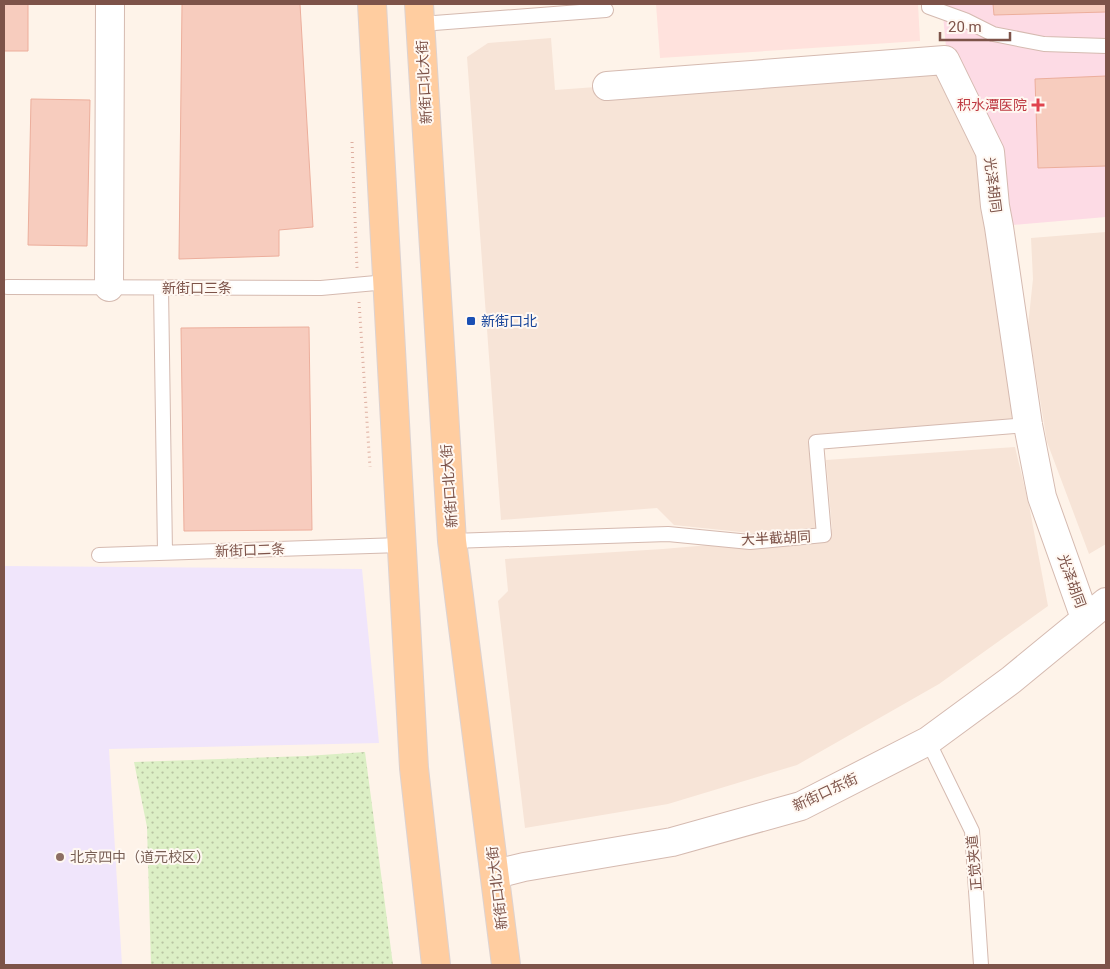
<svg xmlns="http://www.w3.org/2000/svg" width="1110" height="969" font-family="Roboto,'Noto Sans SC',sans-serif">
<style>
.residential{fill:#f7e4d7}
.commercial{fill:#ffe2dd}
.education{fill:#f0e5fb}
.medical{fill:#fddbe5}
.park{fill:url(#park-dots)}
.building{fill:#f7ccbe;stroke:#ecae9c}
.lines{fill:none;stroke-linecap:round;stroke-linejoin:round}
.service-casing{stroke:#d5bab0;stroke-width:16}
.minor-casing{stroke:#d5bab0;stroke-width:30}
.tertiary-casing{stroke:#d5bab0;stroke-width:30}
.primary-casing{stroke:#ddd2d0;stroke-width:30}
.path{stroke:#ddaea0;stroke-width:3;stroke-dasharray:1 4;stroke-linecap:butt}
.service{stroke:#fff;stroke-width:14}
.minor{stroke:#fff;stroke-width:28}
.tertiary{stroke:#fff;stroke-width:28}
.primary{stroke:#ffcda0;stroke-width:28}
.health-dot{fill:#e0444e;stroke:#fff8f2;stroke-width:2}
.transit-dot{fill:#1a4fb4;stroke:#fff8f2;stroke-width:2}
.education-dot{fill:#8d6e63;stroke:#fff8f2;stroke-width:2}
.labels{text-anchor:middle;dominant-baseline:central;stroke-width:4;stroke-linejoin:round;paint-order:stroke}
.street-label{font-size:14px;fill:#7d5349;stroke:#fff8f2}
.health-label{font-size:14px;fill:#be3a42;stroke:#fff8f2;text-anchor:end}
.transit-label{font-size:14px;fill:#164399;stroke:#fff8f2;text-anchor:start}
.education-label{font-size:14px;fill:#785e54;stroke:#fff8f2;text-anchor:start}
</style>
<defs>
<pattern id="park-dots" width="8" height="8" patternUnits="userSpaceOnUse" patternTransform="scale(1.25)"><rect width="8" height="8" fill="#dcefc5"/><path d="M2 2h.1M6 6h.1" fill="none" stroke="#b8c4a2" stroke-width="1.8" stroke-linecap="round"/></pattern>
</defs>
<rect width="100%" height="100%" fill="#fef3e9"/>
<!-- residential -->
<path class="residential" d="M551,38L555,90L941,62L986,154L1015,420L811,439L819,527L794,531L750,533L674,525L657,508L501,520L467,57L488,43Z
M1106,232V544L1089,554L1047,442L1028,326L1033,279L1031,238Z
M1015,447L1029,505L1048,606L939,684L797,765L668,804L525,828L498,601L508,591L505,559L663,549L824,535L832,529L826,460Z"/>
<!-- commercial -->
<path class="commercial" d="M656,4H918L920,41L660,58Z"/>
<!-- education -->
<path class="education" d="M4,566L362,569L379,743L109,749L122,965H4Z"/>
<!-- medical -->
<path class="medical" d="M942,4H1106V217L1002,226L947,58Z"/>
<!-- park -->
<path class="park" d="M365,752L393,965H151L147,827L134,762L307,756Z"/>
<!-- building -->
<path class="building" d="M4,4H28V51H4Z
M182,4H300L313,227L279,230V256L179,259Z
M993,4H1106V12L994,15Z
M1106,76V166L1038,168L1035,79Z
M31,99L90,100L87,246L28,245Z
M309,327L312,530L184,531L181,328Z"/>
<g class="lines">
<defs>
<path id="service" d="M929,4V7L965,20L993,34L1044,44L1106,46
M421,24L606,10
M7,287L321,288L387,282
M161,288L165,553
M452,541L668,534L750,542L824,535L816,442L1028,425
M99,555L401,545
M928,741L972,831L981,965"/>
<path id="minor" d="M607,86L945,60L990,152L995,206L999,227L1028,425L1042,497L1085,618
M109,287L110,4"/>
<path id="tertiary" d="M496,874L524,867L672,842L801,806L928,741L1011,680L1106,602"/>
<path id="primary" d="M372,4L414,768L436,965
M419,4L452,541L506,965"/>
</defs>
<!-- service casing -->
<use href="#service" class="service-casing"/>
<!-- minor casing -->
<use href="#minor" class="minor-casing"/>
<!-- tertiary casing -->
<use href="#tertiary" class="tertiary-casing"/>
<!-- primary casing -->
<use href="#primary" class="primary-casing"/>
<!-- path -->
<path class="path" d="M352,142L357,268
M359,302L370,467"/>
<!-- service -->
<use href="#service" class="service"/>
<!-- minor -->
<use href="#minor" class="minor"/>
<!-- tertiary -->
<use href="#tertiary" class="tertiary"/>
<!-- primary -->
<use href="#primary" class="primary"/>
</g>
<!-- markers -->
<path class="health-dot" d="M1035.5 97.5h5v5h5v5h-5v5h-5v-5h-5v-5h5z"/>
<rect class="transit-dot" x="466" y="316" width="10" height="10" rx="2.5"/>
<circle class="education-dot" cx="60" cy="857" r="5"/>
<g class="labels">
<!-- street labels -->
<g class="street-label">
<text transform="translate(424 82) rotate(-93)">新街口北大街</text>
<text transform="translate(993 185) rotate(83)">光泽胡同</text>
<text x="197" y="288">新街口三条</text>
<text transform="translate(449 486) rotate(-94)">新街口北大街</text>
<text transform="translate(776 538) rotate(-3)">大半截胡同</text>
<text transform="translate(250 550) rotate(-2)">新街口二条</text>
<text transform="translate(1072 581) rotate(70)">光泽胡同</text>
<text transform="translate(825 792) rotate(-25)">新街口东街</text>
<text transform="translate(974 863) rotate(-95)">正觉夹道</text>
<text transform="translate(497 888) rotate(-97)">新街口北大街</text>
</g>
<!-- health labels -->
<g class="health-label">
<text x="1027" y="105">积水潭医院</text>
</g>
<!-- transit labels -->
<g class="transit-label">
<text x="481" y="321">新街口北</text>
</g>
<!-- education labels -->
<g class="education-label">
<text x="70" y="857">北京四中（道元校区）</text>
</g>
</g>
<!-- border -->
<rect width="1110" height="969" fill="none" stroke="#7d5349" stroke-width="10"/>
<!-- scale -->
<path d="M940 32v8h70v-8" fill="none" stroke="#7d5349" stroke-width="2.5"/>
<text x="948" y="32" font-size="15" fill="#7d5349" stroke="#fff8f2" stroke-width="4" paint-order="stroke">20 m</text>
</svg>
